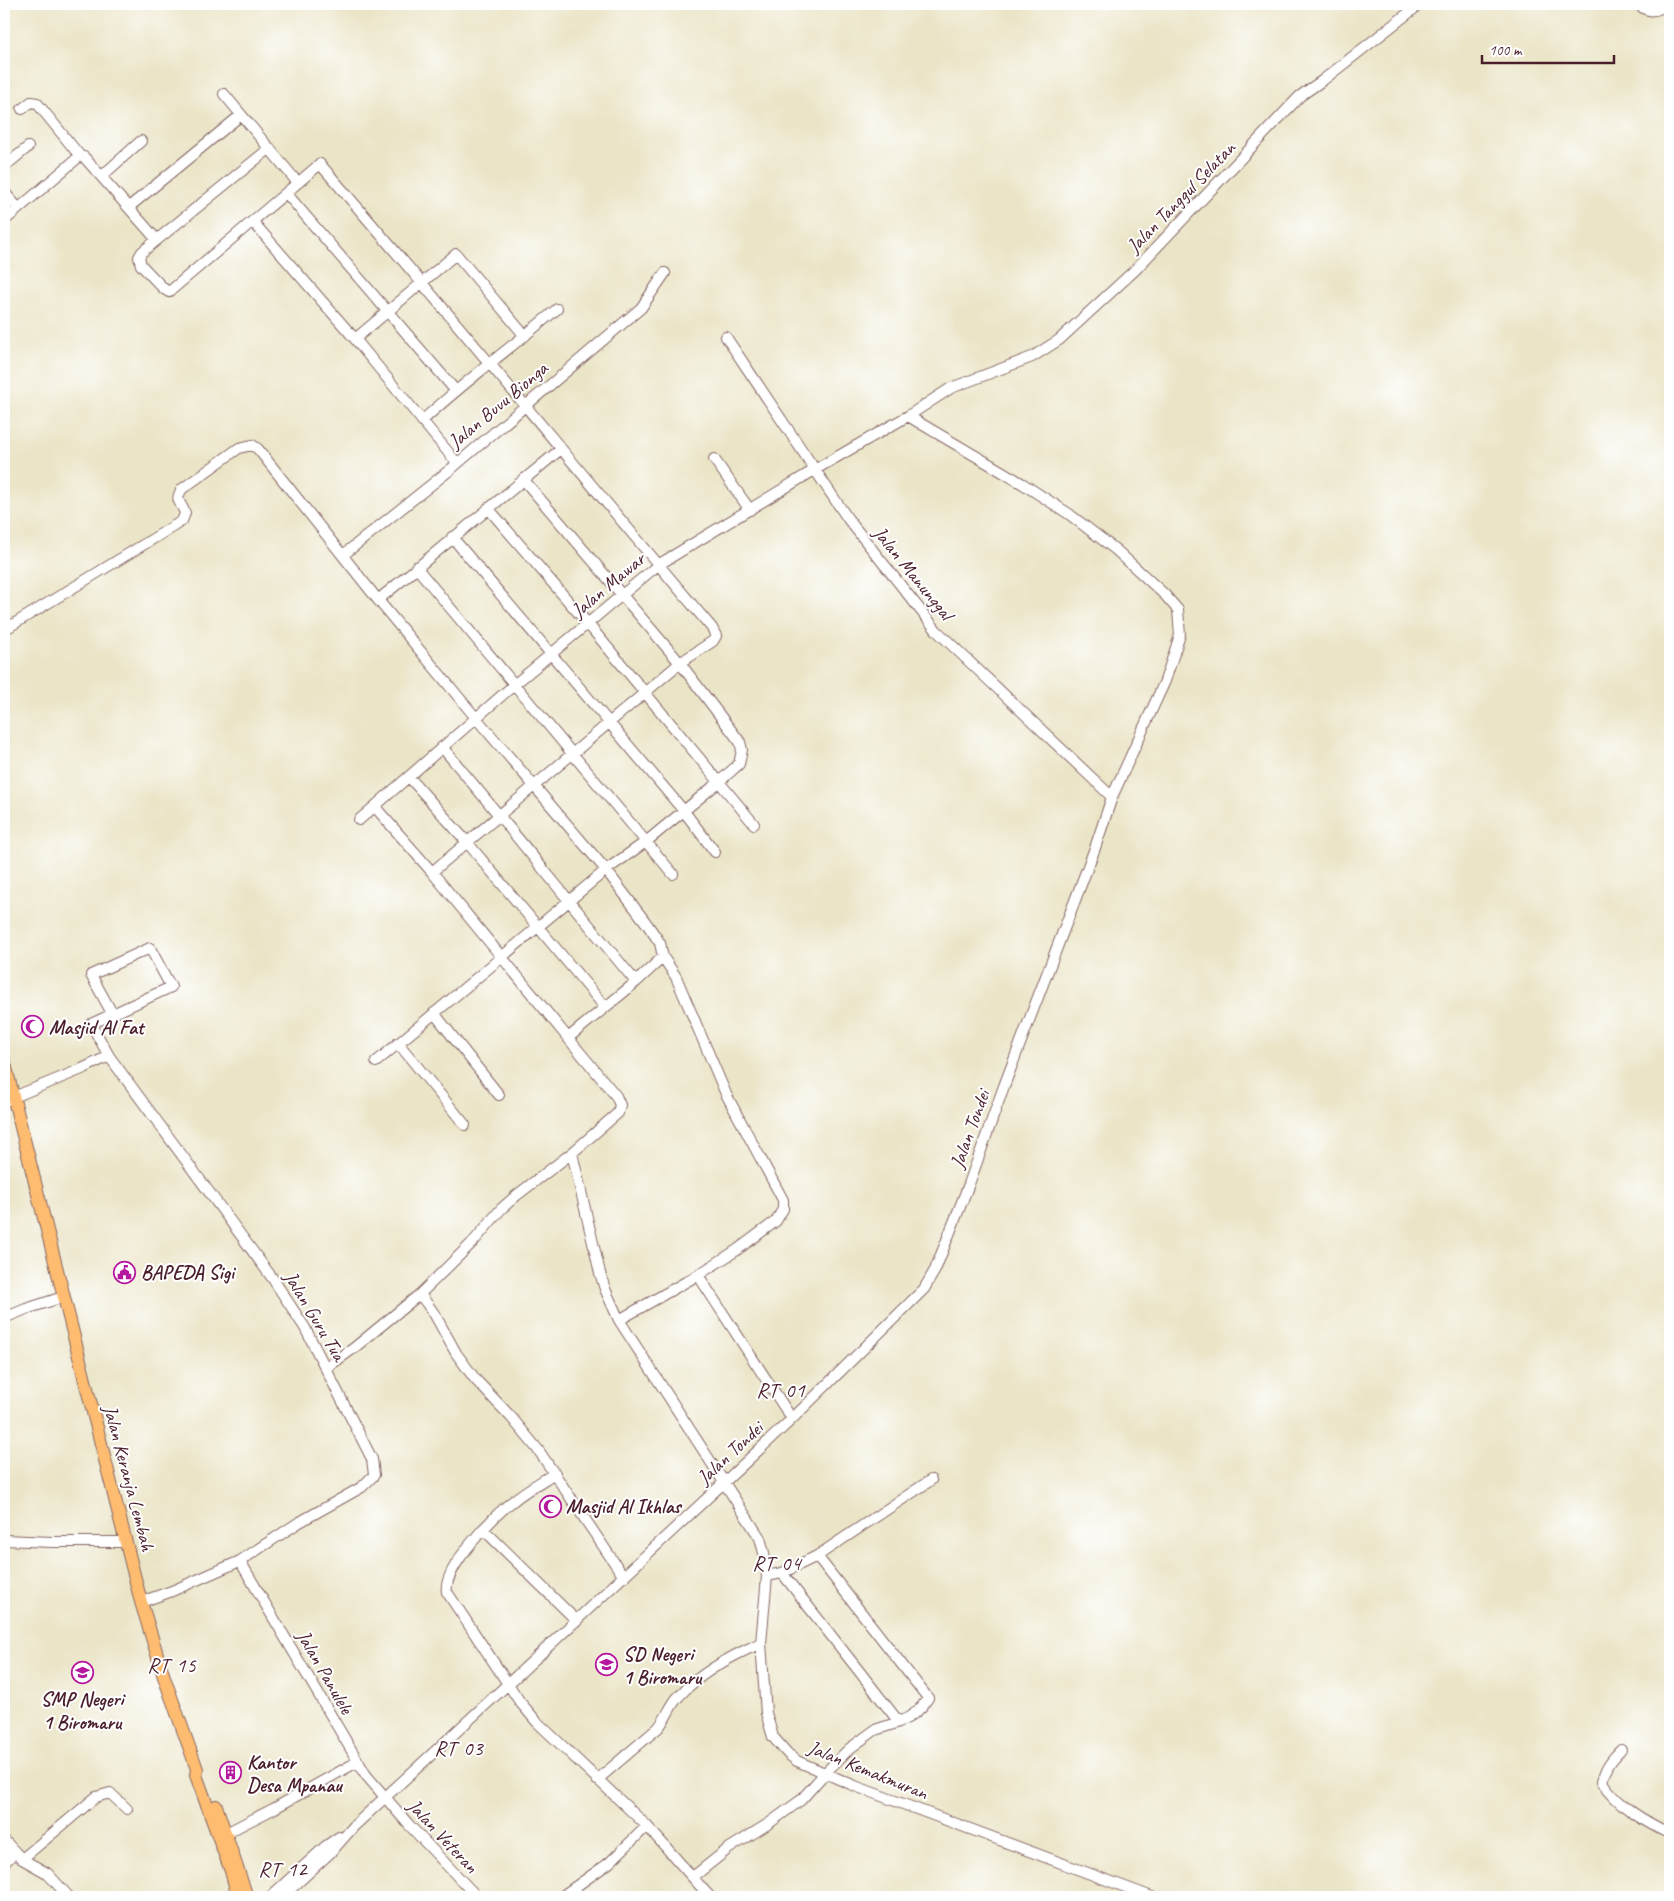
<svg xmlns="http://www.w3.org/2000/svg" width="1674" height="1901" font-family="Caveat,sans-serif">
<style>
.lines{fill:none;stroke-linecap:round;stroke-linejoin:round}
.minor-casing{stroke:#826462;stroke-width:12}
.major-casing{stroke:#826462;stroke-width:14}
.minor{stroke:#fff;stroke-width:10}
.major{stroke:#febc70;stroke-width:12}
.labels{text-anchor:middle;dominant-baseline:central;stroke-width:4;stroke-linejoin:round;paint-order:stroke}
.street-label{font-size:20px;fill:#4a1f2b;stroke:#fff}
.poi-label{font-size:20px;font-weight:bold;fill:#4a1f2b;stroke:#fff;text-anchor:start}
.neighbourhood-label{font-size:21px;letter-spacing:1px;fill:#4a1f2b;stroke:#fff}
</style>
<rect width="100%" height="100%" fill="#fff"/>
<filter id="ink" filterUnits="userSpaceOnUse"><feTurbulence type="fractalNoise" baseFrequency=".02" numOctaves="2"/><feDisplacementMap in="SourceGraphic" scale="10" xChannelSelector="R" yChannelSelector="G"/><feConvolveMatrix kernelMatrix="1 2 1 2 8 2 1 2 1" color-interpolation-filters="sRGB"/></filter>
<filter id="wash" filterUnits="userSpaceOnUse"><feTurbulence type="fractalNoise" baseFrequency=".0096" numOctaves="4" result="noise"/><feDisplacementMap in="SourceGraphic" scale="20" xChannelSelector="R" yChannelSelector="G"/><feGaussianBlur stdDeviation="1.12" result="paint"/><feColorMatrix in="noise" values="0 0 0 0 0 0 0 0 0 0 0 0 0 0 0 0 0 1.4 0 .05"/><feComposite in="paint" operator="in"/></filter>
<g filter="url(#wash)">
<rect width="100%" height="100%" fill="#ebe5c8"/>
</g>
<g filter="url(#ink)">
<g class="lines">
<defs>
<path id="minor" d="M1638,4C1647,13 1657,12 1667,4
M224,94L298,183
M22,109L31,102L37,103L80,156L84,157L157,240
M270,148L142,252L139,257L141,265L164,289L169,292L320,164C453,317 581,474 712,628L716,636L713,641L680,663L740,742L742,750L739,764L719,782L647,841L606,870L376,1062
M4,167L28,147
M102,176L141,141
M4,192L18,208
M286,193L455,390
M129,207L241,115
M4,221L80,156
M253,222L355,339L457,463
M726,337L848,519L937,631L1112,797
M355,339L456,254L525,336
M422,421C465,381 512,347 557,309
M714,459L750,510
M523,479L680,663L432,872L568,1038L636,982L663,957
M488,508L588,624L754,824
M452,537L683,810L715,852
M343,555L451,469L641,308L665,273
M416,567L673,874
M378,600L561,449
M4,630L182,521L185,513C181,502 174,501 182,489L239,448L252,445L258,449L378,600L476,718L606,870L647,924L660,943L663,957L676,977L726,1094L783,1200V1209L776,1221L737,1250L698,1275L619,1320L760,1538L764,1553L767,1576L761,1643L766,1713L773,1737L788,1754L797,1761L855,1786L1152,1897
M442,747C508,825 571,904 636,982
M409,777L466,841L605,1007
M375,807L432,872
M359,820L515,684L658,565L816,469L908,416L951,388L1032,357L1059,340L1135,270L1300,96L1323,80L1420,4
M434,1013L499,1095
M398,1043L465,1125
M109,1056L91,1024L171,987L150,948L91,975L113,1015
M4,1101L82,1069L109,1056L273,1279L305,1328L372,1459L374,1475L362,1487L298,1523L240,1561L172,1591L141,1602
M572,1153L600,1273L605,1289L619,1320
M698,1275L792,1419
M420,1294L435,1315L456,1353L475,1379L511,1417L539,1451L624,1577
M4,1318L26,1309L63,1297
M326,1368L354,1348L420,1294L474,1241L501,1209L517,1195L572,1153L618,1113L620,1105L616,1096L568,1038
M555,1473C541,1482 526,1490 513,1501C495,1514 442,1569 447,1592L520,1702L537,1722L647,1826L710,1897
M483,1529L577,1621
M4,1540L52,1542H126
M817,1556L928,1698C921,1710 912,1717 899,1722
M240,1561L366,1775L409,1825L477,1897
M767,1576L782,1573L817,1556L931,1480
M1621,1750C1611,1760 1605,1768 1602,1782C1619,1807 1644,1821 1670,1834
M597,1780L658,1728C667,1718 670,1705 679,1696C701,1672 731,1656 761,1643
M226,1833L273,1809L357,1762
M4,1840L15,1852L4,1863
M15,1852L22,1859L47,1873L69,1897
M22,1859L96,1797L110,1793L127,1809
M693,1877L728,1849L768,1824L801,1800L825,1773L849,1749L875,1730L899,1722L782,1573
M270,1897L326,1846L339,1837
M282,1897L332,1851L354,1826L508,1684L792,1419L924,1289L935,1270L969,1184L1004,1086L1095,848L1112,797L1165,681L1180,635L1178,610L1165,595L1116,550L1069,514L1023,484L908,416
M561,1897L609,1863L647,1826"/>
<path id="major" d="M4,1060L141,1602L164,1677L197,1769L196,1775L231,1871L238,1897
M216,1806L247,1897"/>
</defs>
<!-- minor casing -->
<use href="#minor" class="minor-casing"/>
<!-- major casing -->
<use href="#major" class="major-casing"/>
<!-- minor -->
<use href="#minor" class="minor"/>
<!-- major -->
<use href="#major" class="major"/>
</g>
</g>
<!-- icons -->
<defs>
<symbol id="mosque-ring" viewBox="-11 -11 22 22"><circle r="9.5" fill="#fff" stroke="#b5179e" stroke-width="1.5"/><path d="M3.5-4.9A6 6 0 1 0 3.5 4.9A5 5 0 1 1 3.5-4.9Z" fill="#b5179e"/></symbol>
<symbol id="civic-ring" viewBox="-11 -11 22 22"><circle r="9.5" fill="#fff" stroke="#b5179e" stroke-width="1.5"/><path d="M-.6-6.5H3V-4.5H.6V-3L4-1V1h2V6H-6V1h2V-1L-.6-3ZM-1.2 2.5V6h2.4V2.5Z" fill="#b5179e"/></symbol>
<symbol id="school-ring" viewBox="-11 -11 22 22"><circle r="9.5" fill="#fff" stroke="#b5179e" stroke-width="1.5"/><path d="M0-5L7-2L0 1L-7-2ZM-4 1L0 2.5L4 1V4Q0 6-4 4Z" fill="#b5179e"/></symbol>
<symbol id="building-ring" viewBox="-11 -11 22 22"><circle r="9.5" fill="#fff" stroke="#b5179e" stroke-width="1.5"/><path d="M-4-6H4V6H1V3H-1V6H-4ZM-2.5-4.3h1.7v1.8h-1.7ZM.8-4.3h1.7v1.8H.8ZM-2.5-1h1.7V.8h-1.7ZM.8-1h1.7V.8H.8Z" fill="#b5179e"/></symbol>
</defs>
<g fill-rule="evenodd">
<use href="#mosque-ring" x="20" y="1014" width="25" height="25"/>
<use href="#civic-ring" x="112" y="1260" width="25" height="25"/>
<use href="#mosque-ring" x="538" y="1494" width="25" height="25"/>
<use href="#school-ring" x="594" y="1652" width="25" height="25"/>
<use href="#school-ring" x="70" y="1660" width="25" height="25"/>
<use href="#building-ring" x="218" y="1760" width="25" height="25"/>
</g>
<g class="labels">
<!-- street labels -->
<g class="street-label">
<text transform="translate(1181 197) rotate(-46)">Jalan Tanggul Selatan</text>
<text transform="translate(498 405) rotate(-40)">Jalan Buvu Bionga</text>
<text transform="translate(913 573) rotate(51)">Jalan Manunggal</text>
<text transform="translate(608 585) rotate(-40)">Jalan Mawar</text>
<text transform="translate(970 1129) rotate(-70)">Jalan Tondei</text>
<text transform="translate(315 1316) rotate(59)">Jalan Guru Tua</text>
<text transform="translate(730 1453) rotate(-43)">Jalan Tondei</text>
<text transform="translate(129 1478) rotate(75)">Jalan Keranja Lembah</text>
<text transform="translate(325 1672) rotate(60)">Jalan Panulele</text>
<text transform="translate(868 1770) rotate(22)">Jalan Kemakmuran</text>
<text transform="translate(443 1836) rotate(47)">Jalan Veteran</text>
</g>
<!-- poi labels -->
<g class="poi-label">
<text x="49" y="1027">Masjid Al Fat</text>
<text x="141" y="1272">BAPEDA Sigi</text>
<text x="566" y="1506">Masjid Al Ikhlas</text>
<text x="623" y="1654">SD Negeri<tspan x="623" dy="23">1 Biromaru</tspan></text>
<text x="82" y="1699" text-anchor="middle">SMP Negeri<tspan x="82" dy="23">1 Biromaru</tspan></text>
<text x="247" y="1762">Kantor<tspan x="247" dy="23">Desa Mpanau</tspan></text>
</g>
<!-- neighbourhood labels -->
<g class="neighbourhood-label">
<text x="781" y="1390">RT 01</text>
<text x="777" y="1563">RT 04</text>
<text x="172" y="1665">RT 15</text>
<text x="459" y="1748">RT 03</text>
<text x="283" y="1869">RT 12</text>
</g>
</g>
<!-- margin -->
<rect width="1674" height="1901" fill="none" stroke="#fff" stroke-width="20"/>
<!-- scale -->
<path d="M1482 55v8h132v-8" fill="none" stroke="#4a1f2b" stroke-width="2.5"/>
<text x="1489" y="55" font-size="15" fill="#4a1f2b" stroke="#ffffff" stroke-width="4" paint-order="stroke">100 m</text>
</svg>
